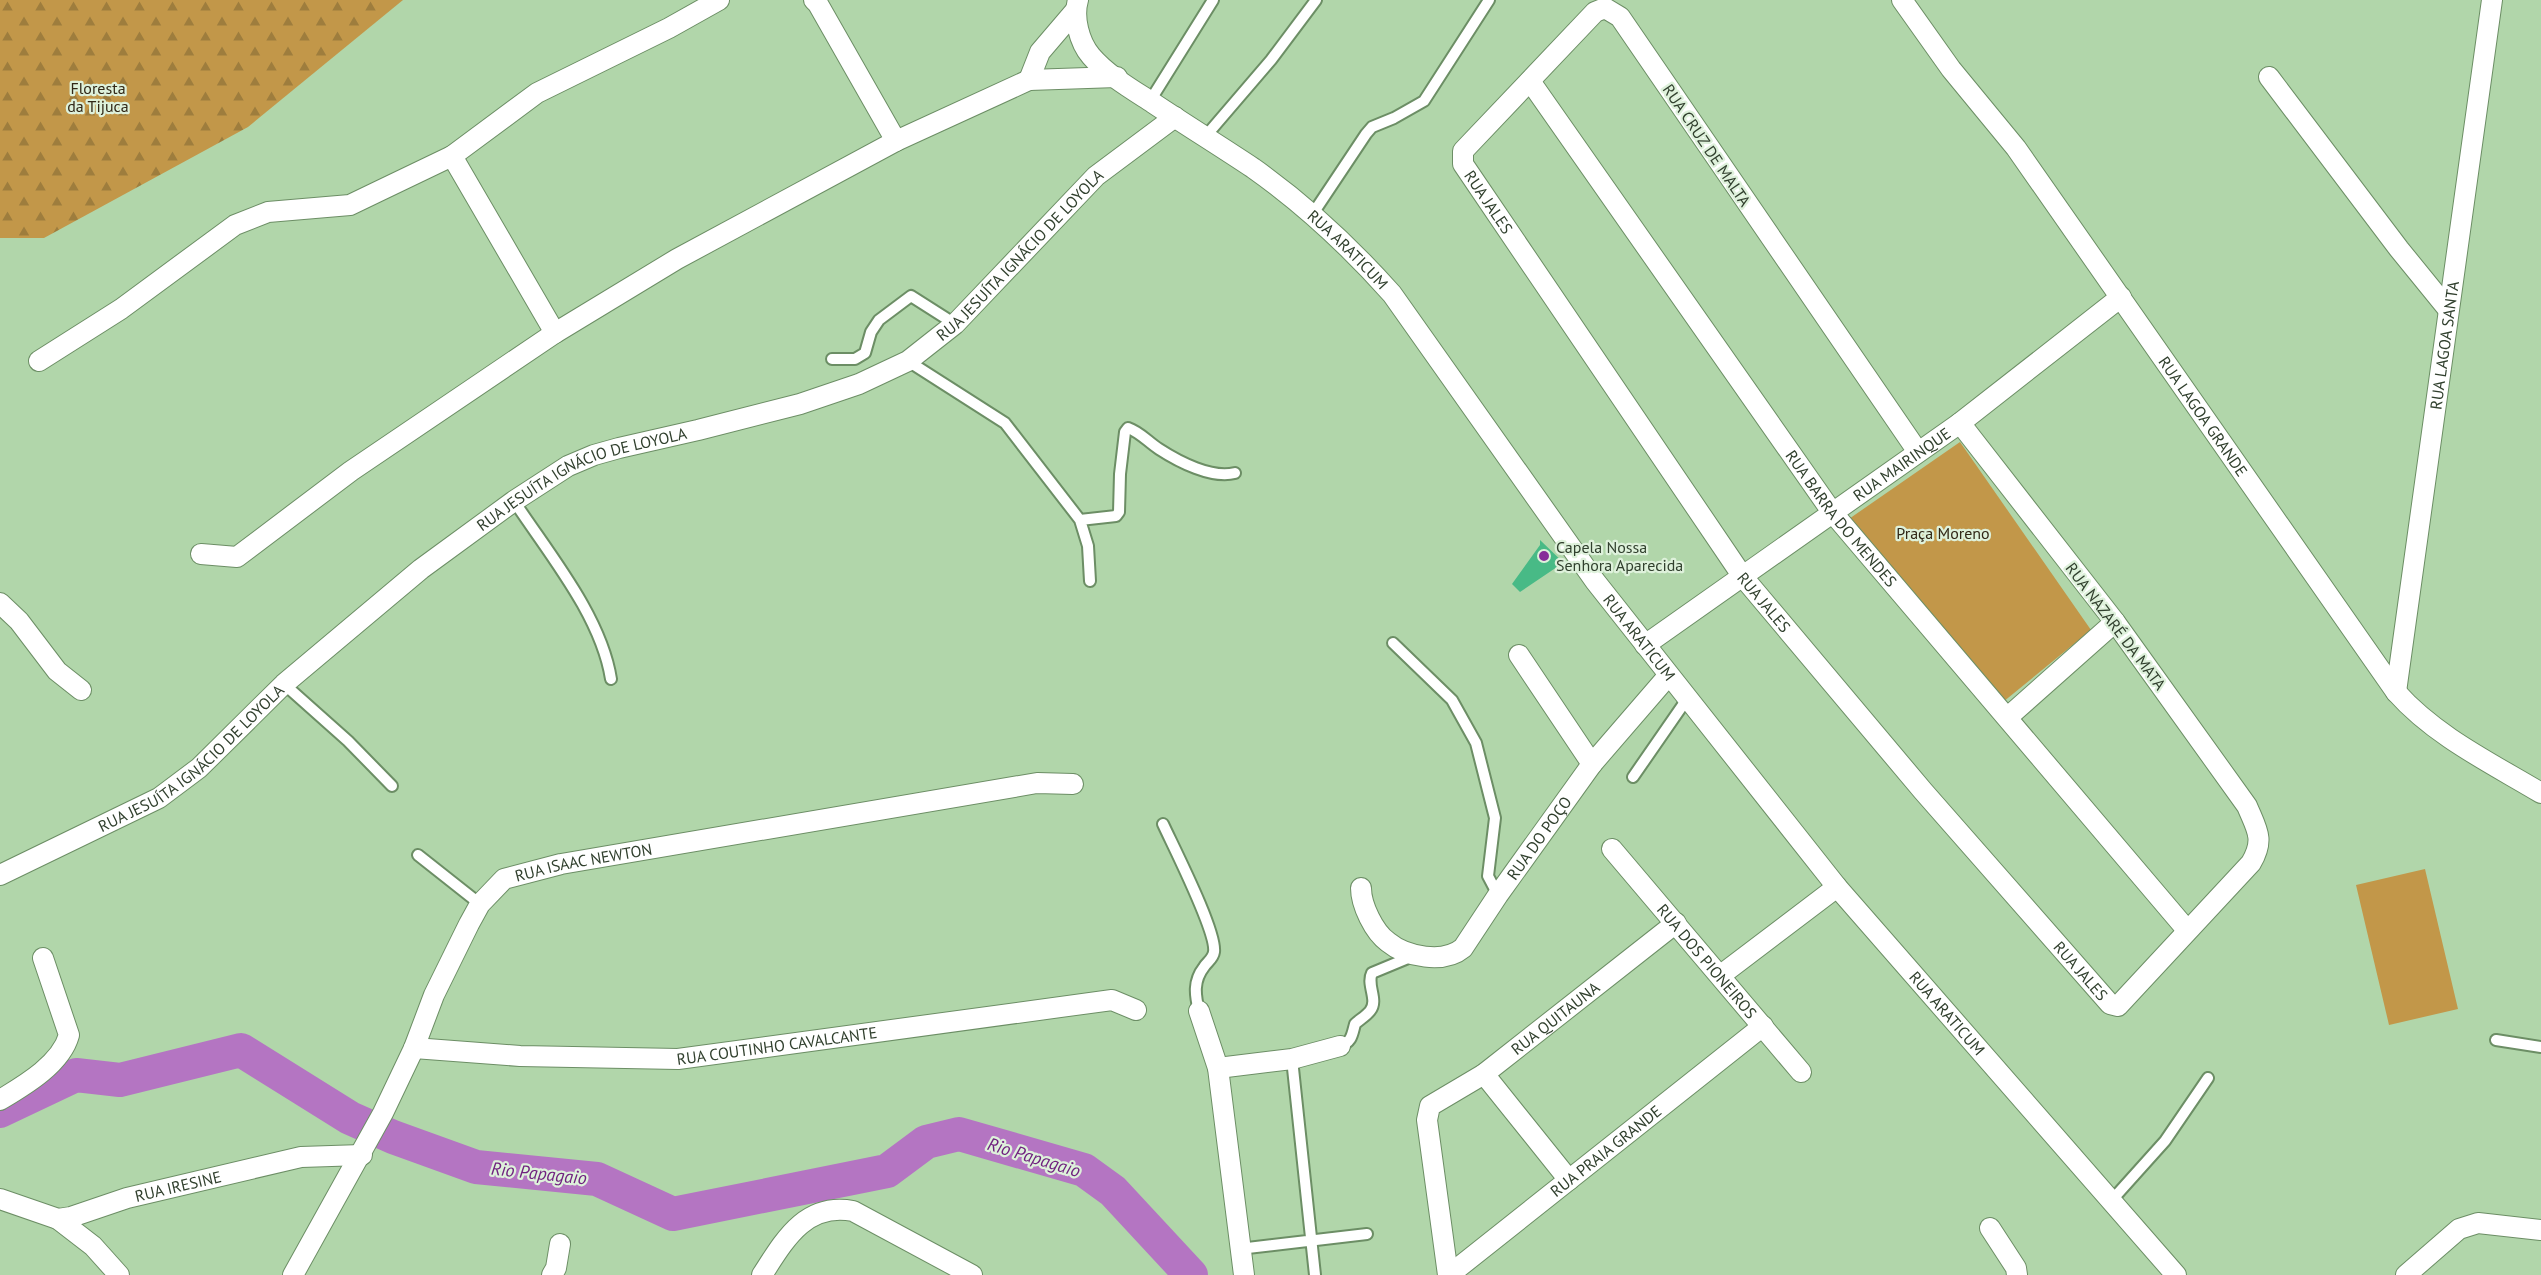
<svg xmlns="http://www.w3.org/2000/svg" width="2541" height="1275" font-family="'PT Sans',sans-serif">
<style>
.forest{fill:url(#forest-firs)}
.park{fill:#c29749}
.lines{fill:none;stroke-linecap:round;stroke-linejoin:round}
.river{stroke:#b475c2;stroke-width:34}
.building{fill:#48ba86}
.lane-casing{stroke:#6c8e65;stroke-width:14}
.street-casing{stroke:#6c8e65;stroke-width:22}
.lane{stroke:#fff;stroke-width:10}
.street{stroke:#fff;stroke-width:20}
.poi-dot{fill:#872d99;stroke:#def1db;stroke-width:2}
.labels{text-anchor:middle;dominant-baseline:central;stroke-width:4.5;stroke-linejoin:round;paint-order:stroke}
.park-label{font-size:16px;fill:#312716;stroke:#def1db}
.street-label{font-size:16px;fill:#31402e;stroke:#def1db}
.poi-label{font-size:16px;fill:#31402e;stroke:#def1db;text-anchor:start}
.water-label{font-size:18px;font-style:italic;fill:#70227f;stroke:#def1db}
</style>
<defs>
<pattern id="forest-firs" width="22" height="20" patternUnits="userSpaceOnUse" patternTransform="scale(1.5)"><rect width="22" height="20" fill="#c29749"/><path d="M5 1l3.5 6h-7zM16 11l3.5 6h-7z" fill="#9e7d3d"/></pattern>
</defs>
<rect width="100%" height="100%" fill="#b1d6aa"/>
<!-- forest -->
<path class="forest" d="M0,0H403L248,127L44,238H0Z"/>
<!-- park -->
<path class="park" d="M1960,442L2091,630L2003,702L1846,521Z
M2425,869L2458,1009L2389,1025L2356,885Z"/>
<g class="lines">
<!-- river -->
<path class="river" d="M0,1111L76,1075L120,1080L241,1050L350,1118L393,1137L476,1167L597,1179L673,1214L887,1171L926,1142L959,1134L1084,1170L1113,1191L1191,1275"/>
</g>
<!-- building -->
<path class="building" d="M1540,540L1567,566L1563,570L1557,567L1520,592L1512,584L1540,545Z"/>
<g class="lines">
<defs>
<path id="lane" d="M1150,101L1213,0
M1205,137L1271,60L1316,0
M1312,215L1366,134L1372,127L1394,118L1424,101L1489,0
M832,359H855L865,353L871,332L879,320L911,296L955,324
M908,361L1005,423L1080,520L1088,546L1090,581
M514,501C549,554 601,616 611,679
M1080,520L1116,516L1119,512L1120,474L1125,432L1128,428C1140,432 1148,442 1159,449C1179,462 1212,479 1235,473
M1393,643L1452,700L1476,743L1495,818L1488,876L1498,895
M284,684L348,741L392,786
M1633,777L1687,699
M1163,824C1174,848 1217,932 1214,952C1213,959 1207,962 1204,967C1193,981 1195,995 1199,1011
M418,855L480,904
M2496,1040L2541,1047
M1340,1046C1352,1042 1352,1035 1355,1024C1359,1020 1366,1016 1370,1011C1379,1000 1366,985 1372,973L1413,956
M1292,1059L1315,1275
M2112,1200L2165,1141L2208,1078
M1239,1249L1367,1234"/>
<g id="street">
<path d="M814,0L818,4L896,141"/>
<path id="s1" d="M1078,0C1073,17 1079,42 1091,56C1107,75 1133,90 1153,103C1186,125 1220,146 1253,168C1304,204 1351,248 1392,294L1595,581L1837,887L2176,1275"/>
<path id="s2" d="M1902,0L1951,69L2016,148L2396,692C2435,736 2491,763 2541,793"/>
<path d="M2269,77L2399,249L2447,308"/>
<path d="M1029,80L1040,52L1075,11"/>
<path id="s3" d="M1530,81L1832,512L2187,930"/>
<path d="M452,156L555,333"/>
<path d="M39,361L121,309L235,225L268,212L350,205L377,192L452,156L537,93L669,28L719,0"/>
<path id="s4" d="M1918,452L1620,17L1605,8L1595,12L1463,151V164L1743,577L1923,791L2110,1004L2118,1006L2251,863C2265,839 2257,830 2247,806L2115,622L1960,423"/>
<path d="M201,554L237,557L351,471L555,333L677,259L896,141L1029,80L1117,77"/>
<path d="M0,603L19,621L57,671L81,690"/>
<path id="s5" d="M1645,645L1960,423L2121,297"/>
<path d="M1519,655L1592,764"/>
<path id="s6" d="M2396,692L2492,0"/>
<path d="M2008,717L2115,622"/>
<path id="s7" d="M1612,849L1801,1072"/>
<path id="s8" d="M0,875L159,798L199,768L284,684L421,569L514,501L568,466L594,455L619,448L698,430L800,404L859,384L908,361L955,324L1096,176L1175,117"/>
<path id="s9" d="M1361,888C1361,905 1374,932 1388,942C1406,957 1444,964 1463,948L1498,895L1592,764L1668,676"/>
<path d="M1721,975L1837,887"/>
<path d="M1199,1011L1218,1068L1244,1275"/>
<path id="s10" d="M414,1048L520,1056L678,1059L1112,1000L1136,1010"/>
<path d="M1218,1068L1292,1059L1340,1046"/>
<path d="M1484,1074L1569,1180"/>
<path d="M0,1100C25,1085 61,1064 69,1035L43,958"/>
<path id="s11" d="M0,1199L58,1219L71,1217L127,1198L301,1157L362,1155"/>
<path d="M58,1219L93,1246L119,1275"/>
<path d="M1990,1228L2016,1268L2017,1275"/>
<path id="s12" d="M293,1275L383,1113L414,1048L434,995L469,924L480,904L504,879L561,864L1037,783L1073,784"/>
<path d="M552,1275L556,1268L560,1244"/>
<path d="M762,1275C784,1241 805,1202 853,1211L972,1275"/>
<path id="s13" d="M1448,1275L1427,1120L1430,1106L1484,1074L1676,923"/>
<path id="s14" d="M1449,1275L1763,1026"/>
<path d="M2406,1275L2459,1229L2478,1223L2541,1230"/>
</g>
</defs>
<!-- lane casing -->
<use href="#lane" class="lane-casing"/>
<!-- street casing -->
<use href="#street" class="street-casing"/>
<!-- lane -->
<use href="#lane" class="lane"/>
<!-- street -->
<use href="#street" class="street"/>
</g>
<!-- markers -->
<circle class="poi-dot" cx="1544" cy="556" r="6"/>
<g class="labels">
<!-- park labels -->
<g class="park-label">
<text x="98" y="88">Floresta<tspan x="98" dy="18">da Tijuca</tspan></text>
<text x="1943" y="533">Praça Moreno</text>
</g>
<!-- street labels -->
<g class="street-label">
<text transform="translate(1707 145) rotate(56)">RUA CRUZ DE MALTA</text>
<text stroke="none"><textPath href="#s4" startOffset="806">RUA JALES</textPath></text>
<text stroke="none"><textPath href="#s1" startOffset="382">RUA ARATICUM</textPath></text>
<text stroke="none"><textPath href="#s8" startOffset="1216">RUA JESUÍTA IGNÁCIO DE LOYOLA</textPath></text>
<text stroke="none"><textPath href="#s6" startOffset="350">RUA LAGOA SANTA</textPath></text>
<text stroke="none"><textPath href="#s2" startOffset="514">RUA LAGOA GRANDE</textPath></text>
<text stroke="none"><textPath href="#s5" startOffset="314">RUA MAIRINQUE</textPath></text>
<text stroke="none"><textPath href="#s8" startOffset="712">RUA JESUÍTA IGNÁCIO DE LOYOLA</textPath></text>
<text stroke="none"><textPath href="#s3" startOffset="537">RUA BARRA DO MENDES</textPath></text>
<text stroke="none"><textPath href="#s4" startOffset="1292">RUA JALES</textPath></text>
<text transform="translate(2116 626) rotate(53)">RUA NAZARÉ DA MATA</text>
<text stroke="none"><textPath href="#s1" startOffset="868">RUA ARATICUM</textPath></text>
<text stroke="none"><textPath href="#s8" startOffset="226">RUA JESUÍTA IGNÁCIO DE LOYOLA</textPath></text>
<text stroke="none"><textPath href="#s9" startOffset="276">RUA DO POÇO</textPath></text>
<text stroke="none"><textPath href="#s12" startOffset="532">RUA ISAAC NEWTON</textPath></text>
<text stroke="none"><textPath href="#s7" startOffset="147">RUA DOS PIONEIROS</textPath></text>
<text stroke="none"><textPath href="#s4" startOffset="1778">RUA JALES</textPath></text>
<text stroke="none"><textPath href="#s1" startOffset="1354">RUA ARATICUM</textPath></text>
<text stroke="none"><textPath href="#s13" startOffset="324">RUA QUITAUNA</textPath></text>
<text stroke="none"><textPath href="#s10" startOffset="364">RUA COUTINHO CAVALCANTE</textPath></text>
<text stroke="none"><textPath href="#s14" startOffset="200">RUA PRAIA GRANDE</textPath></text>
<text stroke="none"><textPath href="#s11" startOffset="186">RUA IRESINE</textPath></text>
</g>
<!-- poi labels -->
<g class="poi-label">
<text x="1556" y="547">Capela Nossa<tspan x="1556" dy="18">Senhora Aparecida</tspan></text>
</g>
<!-- water labels -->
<g class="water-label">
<text transform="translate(1034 1157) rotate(17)">Rio Papagaio</text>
<text transform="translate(539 1173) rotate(6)">Rio Papagaio</text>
</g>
</g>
</svg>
